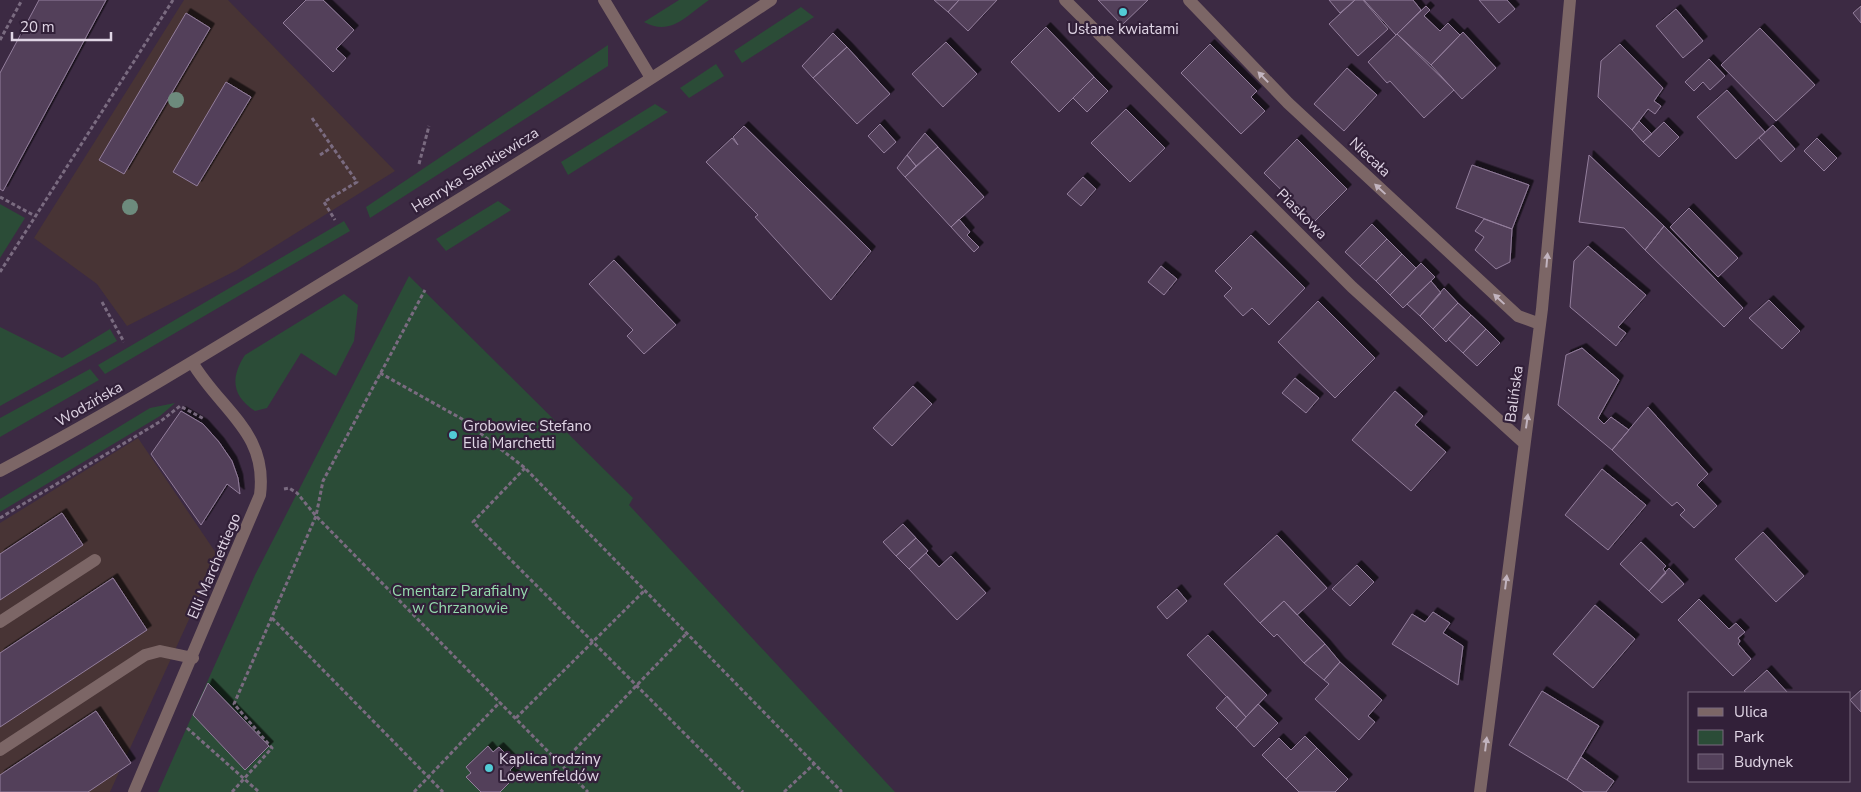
<svg xmlns="http://www.w3.org/2000/svg" width="1861" height="792" font-family="'Nunito Sans',sans-serif">
<style>
.industrial{fill:#483435}
.green{fill:#2b4c37}
.building{fill:#53405a;stroke:#937e9c;filter:url(#shadow)}
.lines{fill:none;stroke-linecap:round;stroke-linejoin:round}
.path{stroke:#7a6b80;stroke-width:3;stroke-dasharray:4 2.5;stroke-linecap:butt}
.minor{stroke:#7c6666;stroke-width:12}
.tree{fill:#6d8b7d}
.oneway{fill:#c2b4bf}
.poi-dot{fill:#52ccd6;stroke:#322039;stroke-width:2}
.labels{text-anchor:middle;dominant-baseline:central;stroke-width:4.5;stroke-linejoin:round;paint-order:stroke}
.poi-label{font-size:15px;fill:#e0d5e5;stroke:#322039;text-anchor:start}
.street-label{font-size:15px;fill:#e0d5e5;stroke:#322039}
.park-label{font-size:15px;fill:#95daad;stroke:#322039}
</style>
<defs>
<filter id="shadow"><feDropShadow dx="4.5" dy="-4.5" stdDeviation="0" flood-color="#0009"/></filter>
</defs>
<rect width="100%" height="100%" fill="#3c2a43"/>
<!-- industrial -->
<path class="industrial" d="M184,0H228L395,171L237,270L127,326L97,284L34,238Z
M138,438L218,556L110,792H0V523Z"/>
<!-- green -->
<path class="green" d="M679,0H709C687,15 671,37 644,22Z
M801,7L814,17L742,63L734,51Z
M608,45V66L370,218L366,207Z
M716,64L724,76L689,98L680,88Z
M655,104L668,112L568,175L561,162Z
M498,201L511,210L446,251L436,239Z
M0,204L25,218L0,258Z
M344,221L350,231L105,374L98,365Z
M409,276L633,498L629,505L895,792H158L255,575Z
M344,294L358,305L354,341L336,376L301,353L267,408L255,411C232,396 230,378 245,355Z
M0,327L62,358L110,329L117,341L0,406Z
M90,369L99,380L0,437V418Z
M175,403L160,416L0,512V499L150,408Z"/>
<!-- building -->
<path class="building" d="M39,0H106L3,191L0,189V73Z
M306,0H323L354,30L336,49L346,58L333,72L283,23Z
M934,0H959L948,12Z
M959,0H997L968,31L948,12Z
M1098,0H1148L1122,25Z
M1329,0H1355L1340,13Z
M1355,0H1363L1388,29L1358,56L1329,24Z
M1364,0H1413L1421,10L1396,35Z
M1479,0H1507L1515,9L1499,23Z
M1426,6L1430,10L1424,16L1440,31L1448,23L1460,35L1431,65L1397,34Z
M1861,6V23L1853,13Z
M1676,9L1703,41L1683,58L1656,26Z
M186,13L210,28L124,174L99,160Z
M1046,27L1094,77L1059,112L1011,62Z
M1760,28L1815,85L1776,121L1721,65Z
M1463,32L1496,68L1462,99L1431,65Z
M833,33L847,47L813,78L802,66Z
M1397,34L1454,90L1424,118L1390,81L1387,83L1368,62Z
M946,42L977,74L943,107L912,74Z
M1210,44L1257,91L1251,97L1265,111L1241,134L1181,73Z
M1620,44L1663,88L1654,101L1661,106L1655,114L1648,109L1632,130L1598,97L1601,61Z
M847,47L890,94L857,124L813,78Z
M1709,59L1725,76L1710,90L1703,82L1694,91L1685,82Z
M1347,68L1377,95L1344,131L1314,104Z
M1094,77L1108,91L1087,112L1073,98Z
M226,82L251,97L197,186L173,172Z
M1727,90L1765,132L1736,159L1697,117Z
M1126,109L1165,148L1130,182L1091,143Z
M1639,121L1652,134L1643,142L1632,130Z
M1664,122L1679,137L1659,157L1643,142Z
M880,124L896,142L884,153L868,136Z
M1773,125L1795,149L1781,162L1759,138Z
M744,126L871,251L831,300L755,217L758,215L706,162L732,138L738,145L733,137Z
M925,133L938,147L916,166L907,155Z
M1817,138L1837,158L1824,171L1804,151Z
M1297,139L1347,189L1314,222L1264,173Z
M938,147L984,197L951,227L905,177Z
M907,155L916,166L905,177L897,168Z
M1589,155L1664,226L1645,250L1624,228L1579,222Z
M1472,165L1529,185L1512,229L1456,208Z
M1083,177L1096,189L1081,206L1067,194Z
M1689,208L1738,258L1718,277L1670,227Z
M959,219L970,232L967,235L979,247L974,252L951,227Z
M1484,219L1512,229L1510,262L1496,269L1475,250L1484,237L1475,231Z
M1372,224L1387,239L1360,266L1345,252Z
M1664,226L1743,308L1724,327L1645,250Z
M1251,235L1305,288L1269,325L1252,308L1243,316L1224,296L1232,288L1215,271Z
M1387,239L1402,254L1376,281L1360,266Z
M1588,246L1646,295L1618,327L1626,333L1616,346L1570,307L1574,261Z
M1402,254L1416,268L1390,295L1376,281Z
M614,260L676,325L644,354L627,336L633,330L589,284Z
M1421,263L1435,277L1403,308L1390,295Z
M1161,266L1177,279L1164,295L1148,282Z
M1431,281L1441,293L1420,316L1407,304Z
M1444,288L1458,303L1433,329L1420,316Z
M1769,300L1800,331L1782,349L1749,318Z
M1318,301L1375,358L1335,398L1278,342Z
M1458,303L1471,315L1446,342L1433,329Z
M1471,315L1486,329L1463,353L1448,339Z
M1486,329L1500,343L1477,366L1463,353Z
M1582,348L1619,380L1598,418L1604,424L1611,417L1629,430L1612,450L1558,405L1566,355Z
M1295,378L1319,398L1306,413L1282,393Z
M913,386L932,404L892,446L873,428Z
M1395,391L1423,416L1415,425L1446,452L1411,491L1352,440Z
M1648,407L1708,474L1697,485L1717,506L1694,528L1680,515L1685,510L1677,502L1672,506L1612,450Z
M181,411L203,424L219,442L232,461L238,478L240,494L227,484L201,525L151,454Z
M1602,469L1646,505L1608,550L1565,515Z
M62,513L83,545L0,600V554Z
M903,524L916,538L896,556L883,542Z
M1763,532L1804,576L1776,602L1735,559Z
M1277,535L1327,588L1297,615L1284,601L1260,623L1224,584Z
M916,538L928,551L909,569L896,556Z
M1641,542L1666,566L1663,569L1666,573L1649,591L1620,564Z
M926,553L939,567L951,556L986,593L957,620L909,569Z
M1357,565L1374,582L1350,606L1332,589Z
M1669,568L1684,584L1662,603L1649,591Z
M113,578L147,630L0,727V653Z
M1177,589L1187,601L1167,619L1157,607Z
M1699,599L1729,629L1736,623L1745,632L1738,638L1740,641L1738,644L1751,659L1733,676L1678,620Z
M1284,601L1325,644L1304,663L1277,634L1274,637L1260,623Z
M1595,605L1635,639L1593,688L1553,654Z
M1433,612L1450,623L1443,633L1463,646L1458,685L1392,644L1412,614L1425,622Z
M1208,635L1267,695L1246,717L1187,655Z
M1325,644L1340,662L1324,680L1304,663Z
M1340,662L1382,700L1368,716L1375,722L1359,740L1315,699L1329,684L1324,680Z
M1767,670L1788,693H1747L1744,691Z
M208,683L269,746L245,770L193,715Z
M1861,690V712L1850,700Z
M1542,691L1599,726L1567,780L1509,745Z
M1227,696L1246,717L1236,728L1216,708Z
M1258,704L1278,723L1254,747L1236,728Z
M96,711L131,763L88,792H0V775Z
M1305,736L1317,748L1286,779L1262,755L1279,738L1291,750Z
M488,746L493,752L499,747L516,764L510,770L516,776L500,792H481L466,777L471,773L466,767Z
M1317,748L1348,779L1335,792H1299L1286,779Z
M1581,757L1614,781L1606,792H1584L1567,780Z"/>
<g class="lines">
<!-- path -->
<path class="path" d="M0,40L22,0
M312,118L357,182L324,202L335,220
M320,155L332,147
M419,164L429,126
M0,197L35,216
M0,272L173,0
M102,302L124,342
M380,373L462,419L525,468L841,791L840,792
M525,468L473,522L743,792
M284,489L289,488L297,493L316,516L588,792
M0,518L161,421L180,406L204,419
M272,618L443,792
M516,718L645,590
M187,728L259,792
M561,764L686,634
M232,792L272,748L234,704L316,516L323,481L425,290
M414,792L500,702
M784,792L814,764"/>
<!-- minor -->
<path class="minor" d="M604,0L651,78
M1065,0L1352,287L1524,443
M1189,0L1288,103L1518,316L1540,324
M0,471C110,413 216,348 322,283C473,192 624,98 771,0
M0,622L95,560
M0,750L145,655L160,651L193,658
M134,792L260,495C268,432 221,411 192,362
M1480,792L1542,309L1570,0"/>
</g>
<!-- trees -->
<g class="tree">
<circle cx="176" cy="100" r="8"/>
<circle cx="130" cy="207" r="8"/>
</g>
<!-- one-way arrows -->
<defs><path id="oneway-solid" d="M-6-.8H1V-3.2L6.5 0L1 3.2V.8H-6Z" transform="scale(1.25)"/></defs>
<g class="oneway">
<use href="#oneway-solid" transform="translate(1263 77) rotate(-134)"/>
<use href="#oneway-solid" transform="translate(1380 189) rotate(-137)"/>
<use href="#oneway-solid" transform="translate(1547 260) rotate(-85)"/>
<use href="#oneway-solid" transform="translate(1499 299) rotate(-137)"/>
<use href="#oneway-solid" transform="translate(1527 421) rotate(-82)"/>
<use href="#oneway-solid" transform="translate(1506 582) rotate(-83)"/>
<use href="#oneway-solid" transform="translate(1486 744) rotate(-83)"/>
</g>
<!-- markers -->
<g class="poi-dot">
<circle cx="1123" cy="12" r="5"/>
<circle cx="453" cy="435" r="5"/>
<circle cx="489" cy="768" r="5"/>
</g>
<g class="labels">
<!-- poi labels -->
<g class="poi-label">
<text x="1123" y="29" text-anchor="middle">Usłane kwiatami</text>
<text x="463" y="426">Grobowiec Stefano<tspan x="463" dy="17">Elia Marchetti</tspan></text>
<text x="499" y="759">Kaplica rodziny<tspan x="499" dy="17">Loewenfeldów</tspan></text>
</g>
<!-- street labels -->
<g class="street-label">
<text transform="translate(1370 157) rotate(43)">Niecała</text>
<text transform="translate(475 170) rotate(-32)">Henryka Sienkiewicza</text>
<text transform="translate(1302 214) rotate(45)">Piaskowa</text>
<text transform="translate(1514 394) rotate(-82)">Balińska</text>
<text transform="translate(89 404) rotate(-30)">Wodzińska</text>
<text transform="translate(214 566) rotate(-67)">Elli Marchettiego</text>
</g>
<!-- park labels -->
<g class="park-label">
<text x="460" y="591">Cmentarz Parafialny<tspan x="460" dy="17">w Chrzanowie</tspan></text>
</g>
</g>
<!-- legend -->
<rect x="1688" y="692" width="162" height="90" fill="#322039" stroke="#78687e"/>
<rect x="1698" y="708" width="25" height="8" fill="#7c6666" stroke="#78687e"/>
<text x="1734" y="717" font-size="15" fill="#e0d5e5">Ulica</text>
<rect x="1698" y="730" width="25" height="15" fill="#2b4c37" stroke="#78687e"/>
<text x="1734" y="742" font-size="15" fill="#e0d5e5">Park</text>
<rect x="1698" y="754" width="25" height="15" fill="#53405a" stroke="#78687e"/>
<text x="1734" y="767" font-size="15" fill="#e0d5e5">Budynek</text>
<!-- scale -->
<path d="M12 32v8h99v-8" fill="none" stroke="#e0d5e5" stroke-width="2.5"/>
<text x="20" y="32" font-size="15" fill="#e0d5e5" stroke="#322039" stroke-width="4" paint-order="stroke">20 m</text>
</svg>
